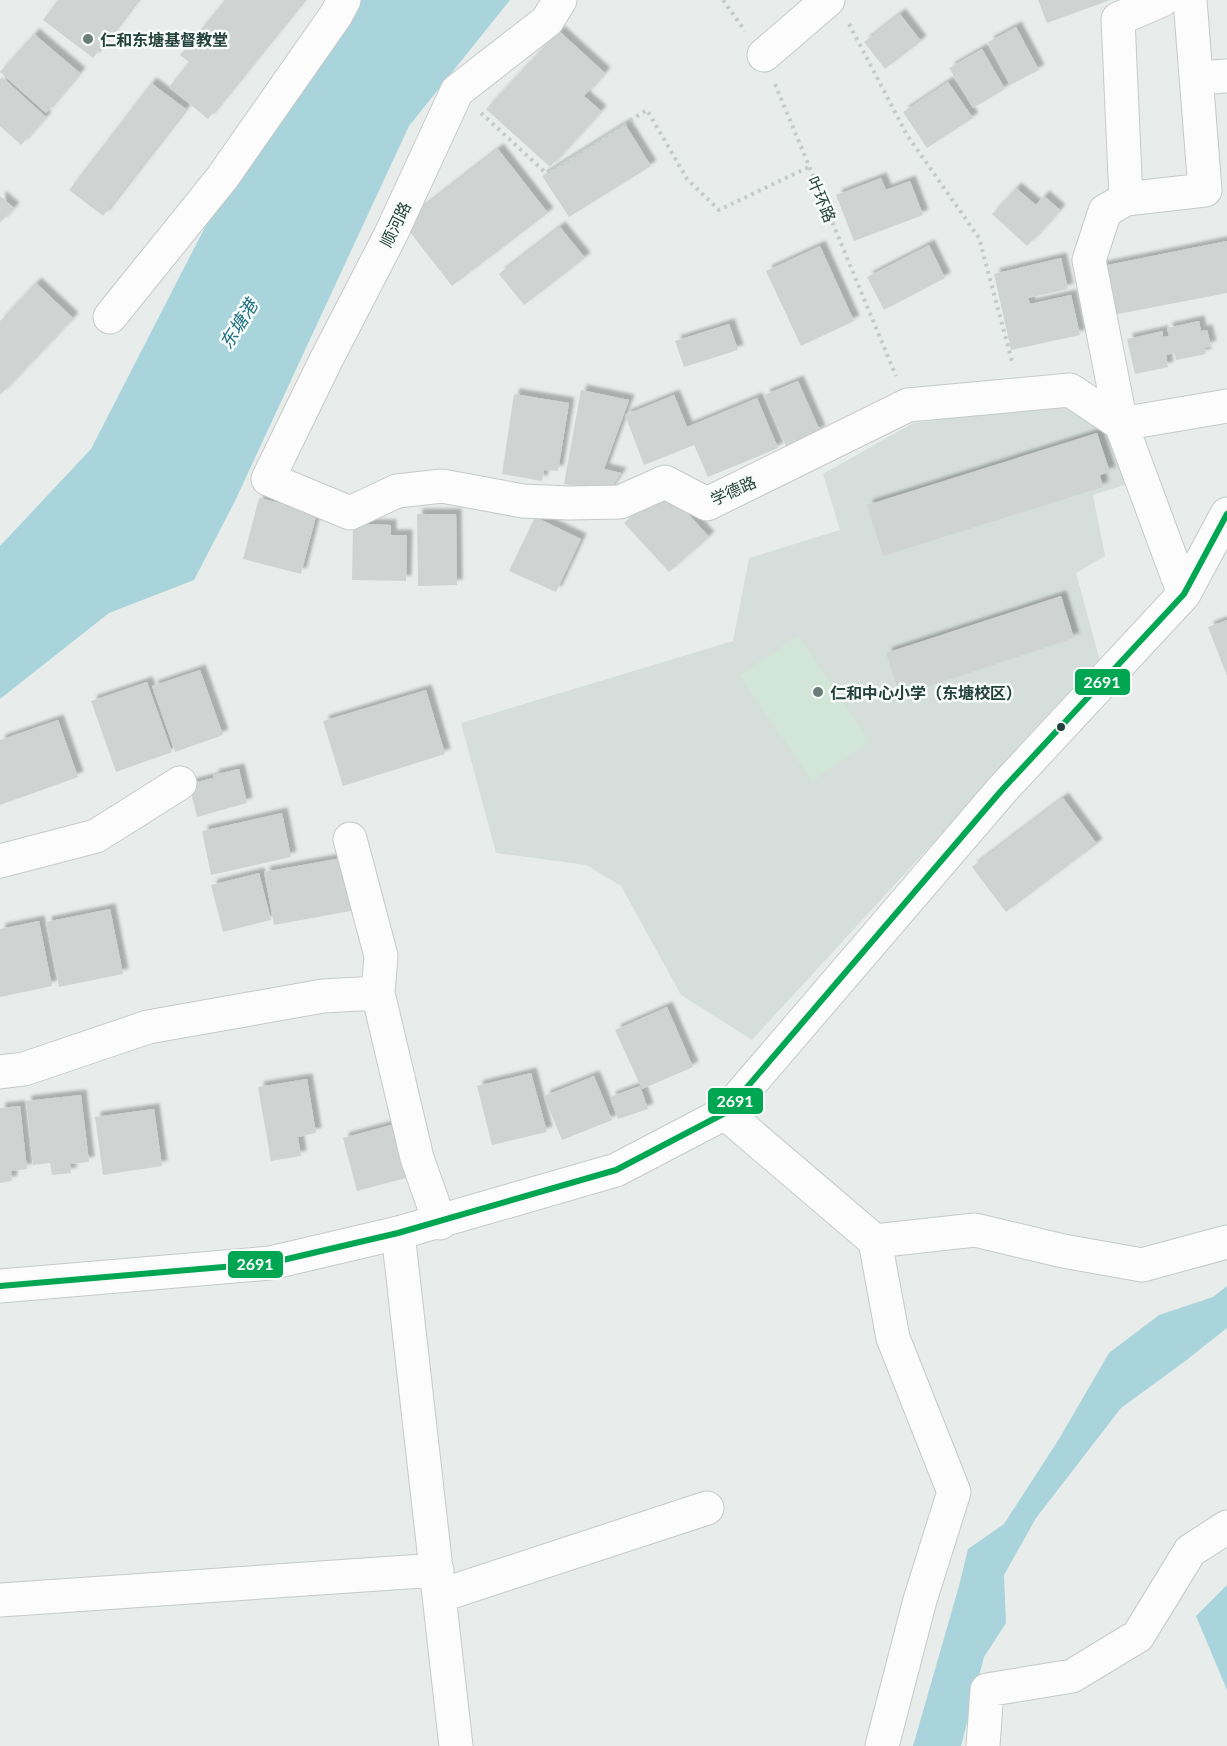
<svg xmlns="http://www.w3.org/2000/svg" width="1227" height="1746" font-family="Lato,'Noto Sans SC',sans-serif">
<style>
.built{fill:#d6dedb}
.green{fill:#d1e6d8}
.water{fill:#a9d4db}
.building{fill:#cfd4d2;filter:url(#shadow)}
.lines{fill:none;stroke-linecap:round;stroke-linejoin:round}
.minor-casing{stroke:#c5cac8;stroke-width:35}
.path{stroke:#c3ccca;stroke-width:4;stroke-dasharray:3 4.5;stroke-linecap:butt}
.minor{stroke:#fcfcfc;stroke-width:33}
.bus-1-casing{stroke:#f7fbf9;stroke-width:10}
.bus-1{stroke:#00a651;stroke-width:6}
.poi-dot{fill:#697e78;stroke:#f7fbf9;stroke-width:2}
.bus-dot{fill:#24423a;stroke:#f7fbf9;stroke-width:2}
.labels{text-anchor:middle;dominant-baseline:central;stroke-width:5;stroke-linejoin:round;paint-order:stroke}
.poi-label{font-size:16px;font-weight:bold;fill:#24423a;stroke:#f7fbf9;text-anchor:start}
.street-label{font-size:16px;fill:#24423a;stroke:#f7fbf9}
.water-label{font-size:18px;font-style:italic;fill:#1c6f80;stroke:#f7fbf9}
.line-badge{stroke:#f7fbf9;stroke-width:2}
.badge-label{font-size:16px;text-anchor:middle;font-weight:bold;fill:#fff}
</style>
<defs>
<filter id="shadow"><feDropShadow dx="5.5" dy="-5.5" stdDeviation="1.5" flood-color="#0004"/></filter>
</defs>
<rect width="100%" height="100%" fill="#e8edeb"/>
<!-- built -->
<path class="built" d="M1075,403L1101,419L1131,483L1093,495L1105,556L1076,573L1100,661L752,1040L681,995L621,886L586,865L496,853L461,723L733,641L749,558L840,530L823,474L913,423Z"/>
<!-- green -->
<path class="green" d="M798,636L870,742L812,781L740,675Z"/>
<!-- water -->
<path class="water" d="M337,0H510L409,126L235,501L194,580L109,613L0,699V546L91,449L295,52Z
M1227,1286V1328L1184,1362L1121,1408L1036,1518L1004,1575L1006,1623L984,1657L961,1746H913L959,1586L968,1549L1004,1524L1059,1439L1109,1353L1159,1315L1213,1297Z
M1227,1585V1690L1196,1616Z"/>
<!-- building -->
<path class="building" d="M58,0H138L93,58L43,20Z
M225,0H304L208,119L169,87L189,62L180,55Z
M1038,0H1110L1047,23Z
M900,14L921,41L885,69L864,42Z
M1016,27L1039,70L1010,85L988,42Z
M559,31L605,73L584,96L601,111L550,167L486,109Z
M34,34L80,73L46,113L0,72Z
M982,49L1005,89L973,108L949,68Z
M2,77L46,117L21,145L0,126V79Z
M948,82L973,118L927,148L903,112Z
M151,83L186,109L103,216L69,190Z
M625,124L651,166L569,217L542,176Z
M498,149L548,213L452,286L403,223Z
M881,178L886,190L910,181L923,215L854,241L836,195Z
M1016,188L1036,205L1044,196L1060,210L1027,246L992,214Z
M0,196L14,208L0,223Z
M560,227L585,258L524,305L499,274Z
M1227,241V293L1108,316L1098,267Z
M929,245L945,278L884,310L867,277Z
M820,246L854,321L801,346L766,271Z
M1061,258L1068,289L1028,298L1030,304L1071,295L1080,335L1011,350L994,274Z
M36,283L73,318L0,395V321Z
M1199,321L1201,331L1207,330L1211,346L1204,348L1206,354L1176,360L1174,353L1166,355L1168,367L1135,374L1127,339L1163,331V337L1169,336L1167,328Z
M729,324L738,350L684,367L675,341Z
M798,381L820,431L786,446L764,395Z
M581,390L629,400L604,469L621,473L609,491L564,484Z
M514,394L569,403L558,471L544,470L542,481L502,474Z
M674,395L687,427L757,398L778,448L708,477L694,445L644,465L625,415Z
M1097,433L1110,472L1100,475L1103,487L883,556L867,505Z
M664,487L709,537L669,572L624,523Z
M259,498L317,512L301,574L243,559Z
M417,514H456L457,585L418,586Z
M535,517L581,539L556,592L509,571Z
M353,524L391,525V535H407L406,581L352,580Z
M1061,596L1074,638L900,696L886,653Z
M1227,620V676L1208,627Z
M200,670L223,735L175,752L152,686Z
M147,682L172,752L116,772L91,701Z
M426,690L445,754L343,786L323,721Z
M58,720L78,777L0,805V740Z
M239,769L247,803L197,817L189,784L213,778L216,790L213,775Z
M1063,798L1097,844L1006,912L972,867Z
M282,813L291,857L211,875L202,831Z
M347,857L356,910L274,925L264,872Z
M259,873L271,920L223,932L211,885Z
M110,909L123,974L59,987L46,922Z
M39,921L52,986L0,997V929Z
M667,1007L693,1067L642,1089L615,1030Z
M531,1073L547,1132L492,1145L477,1086Z
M594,1076L612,1120L562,1140L544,1096Z
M307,1079L316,1133L298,1137L301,1156L271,1161L258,1087Z
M640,1086L648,1109L618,1119L610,1097Z
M81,1095L89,1162L70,1164L71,1173L52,1175L50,1163L33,1165L26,1101Z
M20,1106L27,1169L11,1171L12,1181L0,1183V1108Z
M154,1109L162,1166L103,1175L95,1117Z
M391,1125L406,1178L357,1191L343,1138Z"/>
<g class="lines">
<defs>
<path id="minor" d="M560,0L547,21L457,91L390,236L326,360L268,479L350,513L397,491L442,486L523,501L569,503L620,502L665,482L707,504L908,405L1070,390L1121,424L1184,594
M1190,0L1205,190L1126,199L1105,211L1089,260L1121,424L1227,406
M764,55L828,0
M1197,78L1227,76
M1126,199L1118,19L1162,0
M110,317L222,178L336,15L344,0
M350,839L381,956L378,993L417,1158L440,1223
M0,861L96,836L180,783
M0,1072L24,1069L148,1027L323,996L378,993
M725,1113L875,1241L893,1338L954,1492L920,1600L882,1746
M398,1233L456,1746
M875,1241L975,1230L1063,1251L1142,1265L1227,1242
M0,1286L270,1263L398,1233L616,1170L725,1113L1001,791L1184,594L1227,514
M439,1596L707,1508
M0,1600L437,1570
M983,1746L987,1690L1072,1676L1138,1636L1190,1551L1227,1527"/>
</defs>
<!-- minor casing -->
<use href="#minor" class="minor-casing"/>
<!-- path -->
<path class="path" d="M723,0L745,31
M849,24L907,135L979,238L1013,365
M775,84L896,376
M481,113L546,173L647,110L687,179L719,210L809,167"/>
<!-- minor -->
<use href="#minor" class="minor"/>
<defs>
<path id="bus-1" d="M0,1286L270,1263L398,1233L616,1170L725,1113L1001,791L1184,594L1227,514"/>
</defs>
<!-- bus-1 casing -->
<use href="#bus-1" class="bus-1-casing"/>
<!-- bus-1 -->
<use href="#bus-1" class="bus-1"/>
</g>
<!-- markers -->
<g class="poi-dot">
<circle cx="88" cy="39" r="6"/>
<circle cx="818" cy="692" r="6"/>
</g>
<circle class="bus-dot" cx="1061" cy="727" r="5"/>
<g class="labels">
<!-- poi labels -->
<g class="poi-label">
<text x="100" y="39">仁和东塘基督教堂</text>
<text x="830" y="692">仁和中心小学（东塘校区）</text>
</g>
<!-- street labels -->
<g class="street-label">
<text transform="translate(822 199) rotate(67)">叶环路</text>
<text transform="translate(395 224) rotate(-64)">顺河路</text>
<text transform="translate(733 490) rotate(-24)">学德路</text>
</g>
<!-- water labels -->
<g class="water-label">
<text transform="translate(238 324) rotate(-58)">东塘港</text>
</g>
</g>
<g class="line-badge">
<rect x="1074" y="668" width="57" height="28" rx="6" fill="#00a651"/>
<rect x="707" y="1087" width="57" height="28" rx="6" fill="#00a651"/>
<rect x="227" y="1250" width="57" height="29" rx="6" fill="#00a651"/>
</g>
<g class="badge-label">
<text x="1102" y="688">2691</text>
<text x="735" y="1107">2691</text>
<text x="255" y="1270">2691</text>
</g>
</svg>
